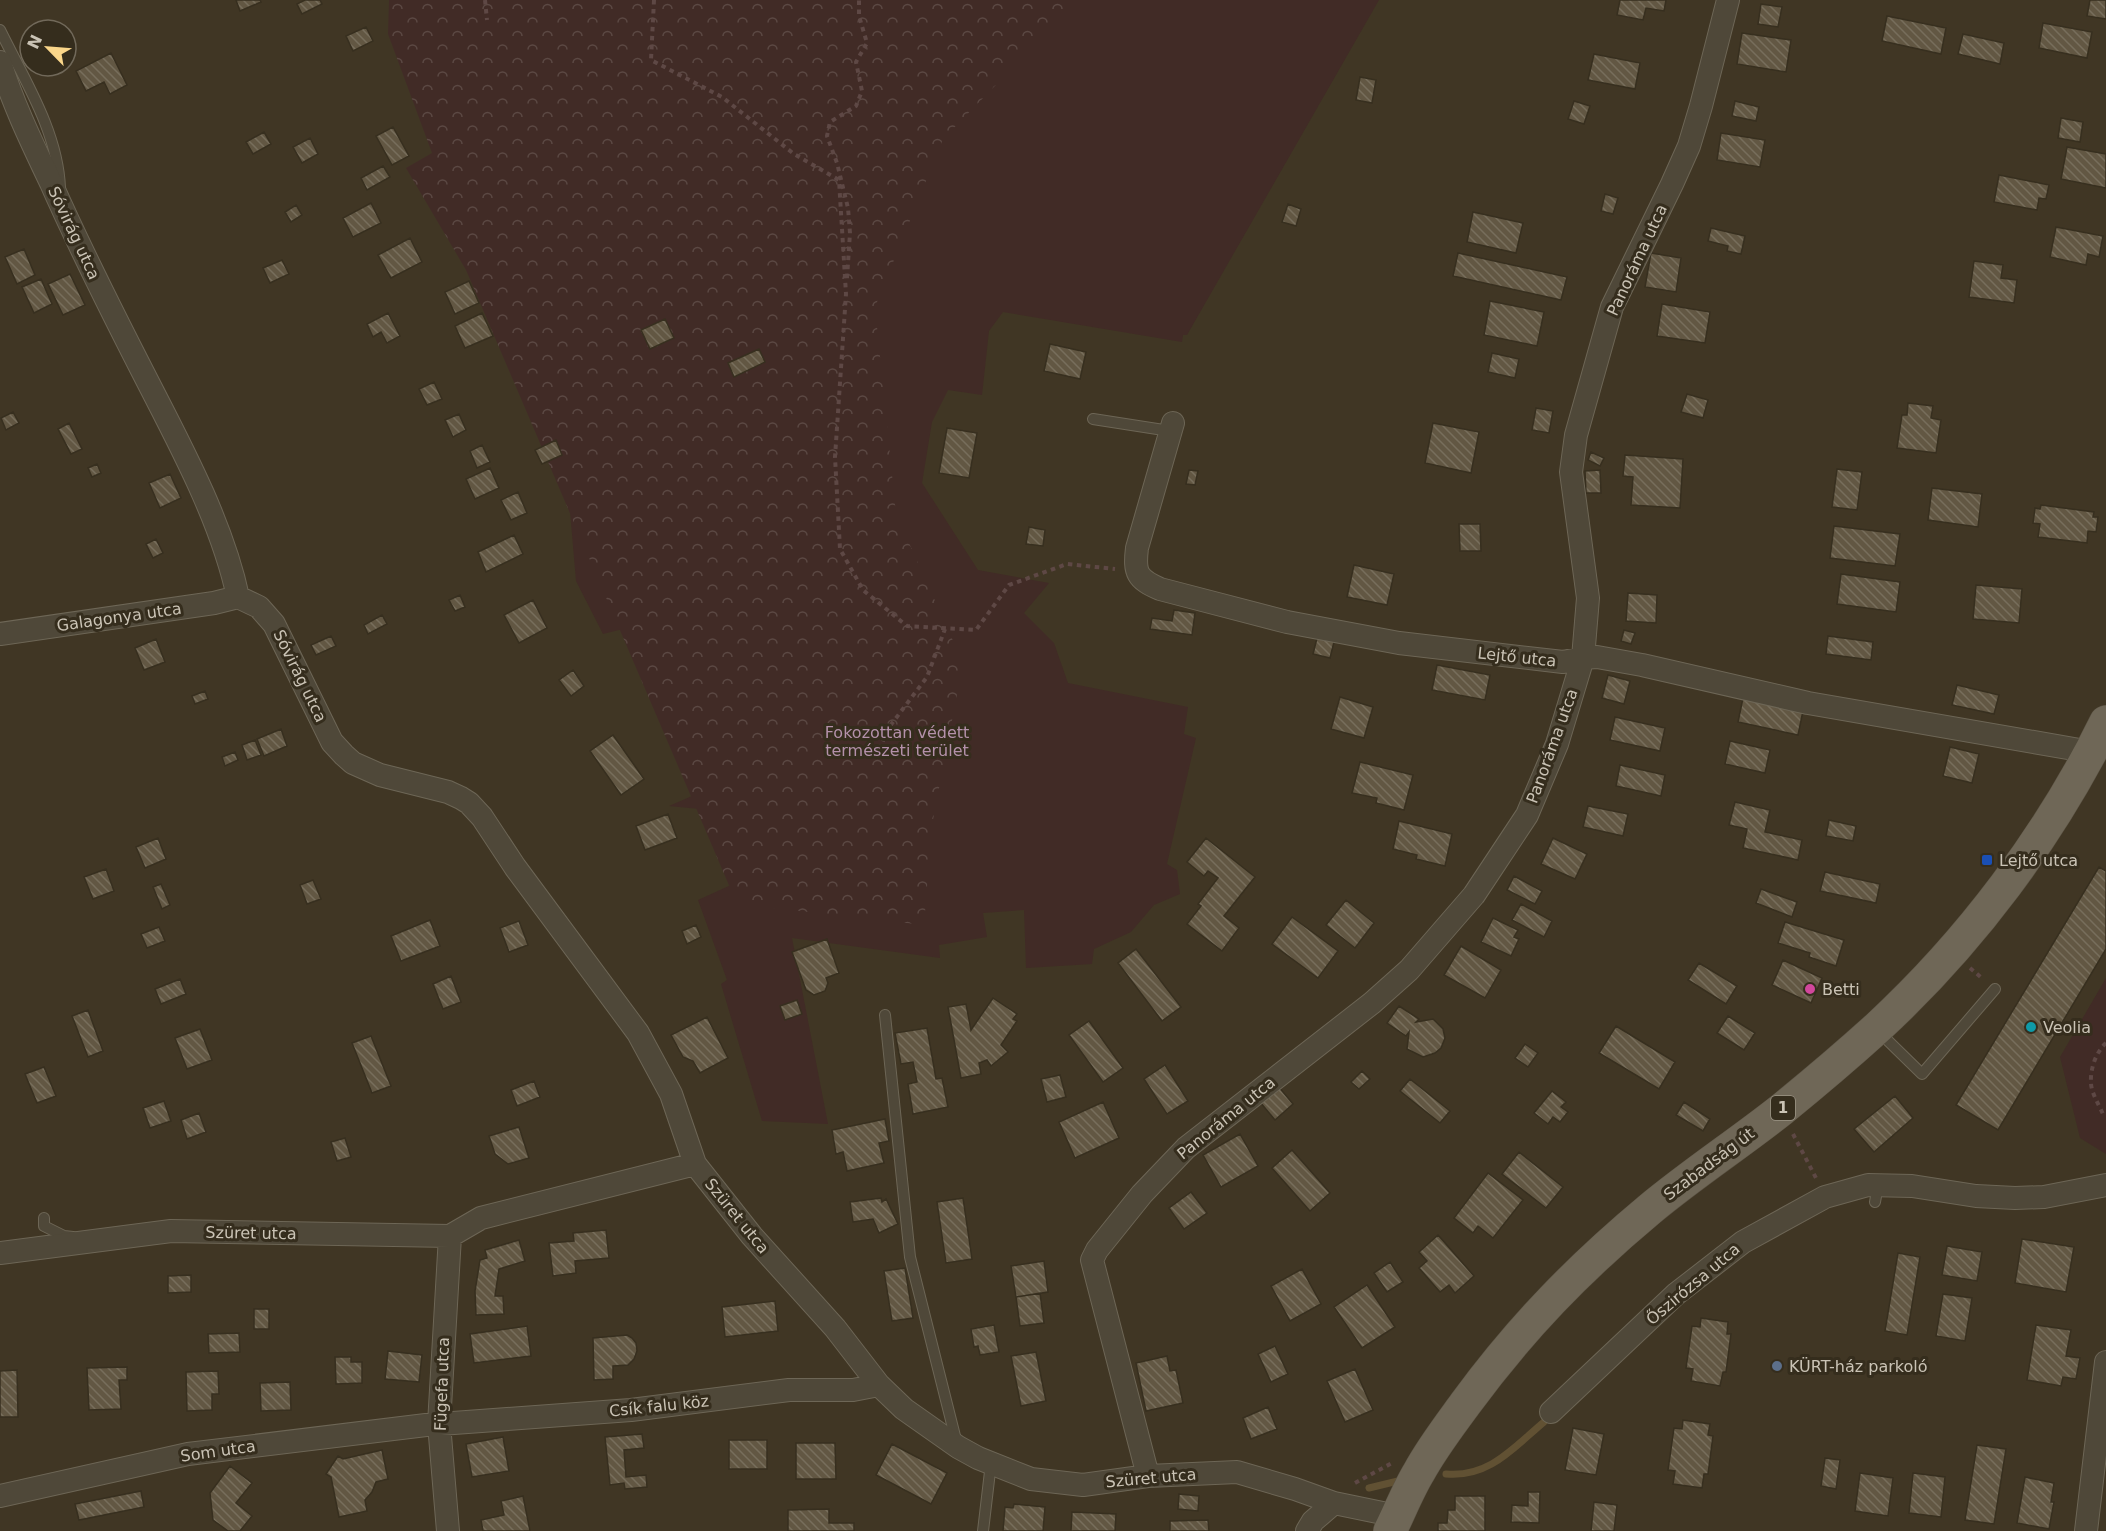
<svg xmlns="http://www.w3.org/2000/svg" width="2106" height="1531" font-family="'DejaVu Sans',sans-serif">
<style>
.green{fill:#412b26}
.forest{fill:url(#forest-crowns)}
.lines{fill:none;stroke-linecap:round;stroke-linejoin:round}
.stream{stroke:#615133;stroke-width:7}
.building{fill:url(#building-back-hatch);stroke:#372f1f;stroke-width:1.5}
.service-casing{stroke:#6d6656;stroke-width:12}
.minor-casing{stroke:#6d6656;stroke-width:24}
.primary-casing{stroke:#595142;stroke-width:34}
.path{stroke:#5e4845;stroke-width:4;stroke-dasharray:4.5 4.5;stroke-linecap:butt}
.service{stroke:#4f4839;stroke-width:10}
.minor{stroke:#4f4839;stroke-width:22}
.primary{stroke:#6f6757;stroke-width:33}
.transit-dot{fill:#1a4fb4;stroke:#352d1d;stroke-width:2}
.hotel-dot{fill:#d1479c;stroke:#352d1d;stroke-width:2}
.culture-dot{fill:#0f9aa8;stroke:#352d1d;stroke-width:2}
.service-dot{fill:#5c6f8a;stroke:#352d1d;stroke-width:2}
.labels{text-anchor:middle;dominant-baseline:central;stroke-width:6;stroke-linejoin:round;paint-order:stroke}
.shield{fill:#352d1d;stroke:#9d9687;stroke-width:1.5}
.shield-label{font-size:15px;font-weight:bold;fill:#cac3b5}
.street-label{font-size:16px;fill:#cac3b5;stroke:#352d1d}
.park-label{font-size:16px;fill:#b491aa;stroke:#352d1d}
.poi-label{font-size:16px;fill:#cac3b5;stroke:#352d1d;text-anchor:start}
</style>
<defs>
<pattern id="forest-crowns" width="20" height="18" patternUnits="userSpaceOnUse" patternTransform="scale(1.5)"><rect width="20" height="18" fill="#412b26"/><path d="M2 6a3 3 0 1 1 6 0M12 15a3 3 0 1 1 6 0" fill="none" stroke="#5b4843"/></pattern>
<pattern id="building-back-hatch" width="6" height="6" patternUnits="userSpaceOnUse" patternTransform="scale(1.5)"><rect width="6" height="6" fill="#625743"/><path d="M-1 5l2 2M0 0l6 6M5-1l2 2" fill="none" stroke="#776e5c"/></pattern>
</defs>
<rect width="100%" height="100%" fill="#403624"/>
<!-- green -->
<path class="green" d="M424,0H1379L1187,335H1183L1182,342L1003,312L989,331L982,395L948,390L932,422L922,483L978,570L1049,583L1024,613L1054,643L1068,683L1188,707L1184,734L1196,738L1167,864L1177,870L1180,894L1154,905L1131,932L1094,949L1092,964L1026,968L1024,910L983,913L987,937L939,945L940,958L792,938L828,1124L762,1121L721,984L727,980L698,900L731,885L730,812L669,806L706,790L623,629L603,634L576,581L570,511L435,155Z
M2106,978V1154L2080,1138L2060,1057Z"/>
<!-- forest -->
<path class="forest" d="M389,0H1071L1068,11L943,139L875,307L896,514L963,663L932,825L924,925L737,904L466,270L406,168L432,153L388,34Z"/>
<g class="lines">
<!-- stream -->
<path class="stream" d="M1446,1474C1489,1478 1513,1448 1544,1422
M1369,1488L1398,1481"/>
</g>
<!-- building -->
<path class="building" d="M236,0H260L261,2L240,11Z
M305,0H320L322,4L302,14L297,4Z
M1620,0H1666L1664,11L1646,8L1643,20L1617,15Z
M2090,0H2106V19L2087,16Z
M1761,4L1782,7L1778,27L1758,24Z
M1887,16L1946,28L1941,54L1882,41Z
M2043,23L2092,32L2087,58L2039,48Z
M366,27L373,41L353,51L346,36Z
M1742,33L1791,40L1786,72L1737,64Z
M1963,34L2004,43L2000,64L1958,54Z
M111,53L127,85L110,94L104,82L86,91L76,71Z
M1594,54L1640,63L1635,89L1588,80Z
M1360,77L1376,80L1372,103L1356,100Z
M1574,101L1590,106L1584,124L1568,119Z
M1735,101L1759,107L1756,121L1732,116Z
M2061,118L2083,122L2080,142L2058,138Z
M393,127L409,156L392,165L376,136Z
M264,132L271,144L253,154L246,142Z
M1721,133L1765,140L1760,167L1717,160Z
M310,138L318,154L302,163L293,147Z
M2067,147L2106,154V188L2061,179Z
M383,166L390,177L367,190L361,178Z
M1999,175L2049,185L2046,199L2039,198L2037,210L1994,202Z
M1605,194L1618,198L1613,214L1601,211Z
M371,203L381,223L353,237L343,218Z
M1288,204L1301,209L1296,226L1282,222Z
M296,205L302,215L291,222L285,212Z
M1473,212L1523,223L1516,253L1467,242Z
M2056,227L2103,236L2099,257L2088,254L2086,265L2050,257Z
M1711,228L1745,236L1741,254L1727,251L1728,246L1708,241Z
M410,238L422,262L391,278L378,255Z
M24,249L35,275L17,284L5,257Z
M1458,253L1567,277L1561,300L1453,276Z
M1651,253L1681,258L1676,292L1645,287Z
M282,260L289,274L270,283L263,268Z
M1974,261L2003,265L2001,278L2017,280L2014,303L1969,297Z
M70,274L85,305L63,315L48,284Z
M41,279L52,304L34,313L22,287Z
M469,281L479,303L455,314L445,292Z
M1490,301L1544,312L1537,346L1484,335Z
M1662,304L1710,312L1705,343L1657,336Z
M388,313L400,336L387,343L381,332L373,337L367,324Z
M482,313L493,336L465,348L455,326Z
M665,319L674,338L650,349L641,330Z
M1050,344L1086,352L1080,379L1044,371Z
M759,349L765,362L734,377L728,363Z
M1492,353L1519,359L1515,378L1488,372Z
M434,382L442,399L427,405L419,389Z
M1687,394L1708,400L1703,418L1681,412Z
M1908,403L1933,406L1931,418L1941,420L1936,453L1897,448L1902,415H1907Z
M1536,408L1553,411L1549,433L1532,430Z
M13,412L19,423L6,430L1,418Z
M459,414L466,430L453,437L445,420Z
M69,423L82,449L71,454L58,429Z
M1433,423L1479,432L1471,473L1425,463Z
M947,428L977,433L969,478L939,473Z
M556,440L562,455L542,464L535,450Z
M482,445L490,462L477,468L470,451Z
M1591,452L1604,458L1600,466L1588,460Z
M1625,455L1683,459L1680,508L1631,505L1633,477L1623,476Z
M97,464L101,473L92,477L88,468Z
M490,468L499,488L475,499L466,479Z
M1837,469L1862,472L1857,510L1832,507Z
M1189,470L1198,471L1195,485L1186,484Z
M1600,470L1601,493H1586L1585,471Z
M170,474L181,498L160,508L149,483Z
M1932,488L1982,494L1978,527L1928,520Z
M518,492L527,513L511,520L501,500Z
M2041,505L2094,512L2093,517H2098L2096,532L2088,531L2087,543L2038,537L2040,524L2033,523L2035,508L2040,509Z
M1459,524H1480L1481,551H1460Z
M1834,526L1900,534L1895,566L1830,558Z
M1029,527L1045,530L1043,546L1026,544Z
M514,535L523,554L486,572L478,552Z
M156,539L163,553L153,558L146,544Z
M1354,565L1394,574L1387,605L1347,597Z
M1841,574L1900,582L1896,612L1837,604Z
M1976,585L2022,589L2019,623L1973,619Z
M1628,593L1657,595L1656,623L1626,621Z
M460,595L465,607L455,611L449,600Z
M533,600L547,628L519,643L504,615Z
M1174,610L1195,613L1192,635L1150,629L1152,618L1172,621Z
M382,615L387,624L368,634L364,625Z
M1624,630L1635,633L1631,644L1621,641Z
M1318,634L1335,638L1330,658L1313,654Z
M331,636L336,646L316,655L311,645Z
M1828,636L1873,642L1871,660L1826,654Z
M156,639L165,662L144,670L135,648Z
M1437,665L1490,675L1485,700L1432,690Z
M573,670L584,686L571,696L559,680Z
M1608,675L1630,681L1624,704L1602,698Z
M1957,685L1999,695L1994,714L1952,705Z
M205,691L208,699L195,704L192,696Z
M1340,697L1373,707L1364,738L1331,729Z
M1743,698L1803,711L1798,735L1738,722Z
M1615,717L1665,728L1660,751L1610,740Z
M281,729L287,746L264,756L257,739Z
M613,735L644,779L621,795L590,751Z
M255,740L261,755L247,760L242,745Z
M1730,741L1770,750L1765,773L1725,764Z
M1950,747L1979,754L1972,783L1943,776Z
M235,752L238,760L225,766L222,757Z
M1360,762L1413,775L1404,810L1376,803L1377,798L1352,793Z
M1620,765L1665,775L1661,796L1616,786Z
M1735,802L1770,810L1765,832L1802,840L1798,860L1743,848L1747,829L1729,825Z
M1588,806L1628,814L1623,836L1583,827Z
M668,814L677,838L645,850L636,826Z
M1829,820L1856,826L1853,841L1826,836Z
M1399,821L1452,834L1445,866L1416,859L1417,855L1393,849Z
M158,838L166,859L145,868L136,847Z
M1206,838L1255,877L1224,916L1239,928L1222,951L1187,924L1201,906L1198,904L1218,878L1208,871L1204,876L1187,862Z
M1553,838L1587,854L1575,879L1541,864Z
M2099,867L2106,871V949L1998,1130L1956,1105Z
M106,869L114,891L93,899L84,877Z
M1825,872L1880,884L1876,903L1820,891Z
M1514,876L1542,891L1535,904L1507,890Z
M313,880L321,899L307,904L300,885Z
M161,884L170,905L162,909L153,887Z
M1761,889L1797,902L1792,917L1756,903Z
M1346,900L1374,923L1355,948L1326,925Z
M1521,904L1552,921L1544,937L1512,920Z
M1292,917L1338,951L1318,978L1272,944Z
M1493,918L1518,930L1514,937L1519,939L1511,956L1481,942Z
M430,920L440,946L401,961L391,936Z
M519,921L528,945L509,952L500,928Z
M1785,922L1844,940L1836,966L1809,957L1810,953L1778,943Z
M696,925L701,937L687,944L682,931Z
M159,927L165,941L147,948L141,934Z
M827,939L839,973L826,978L828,983L825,991L814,995L806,990L792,952Z
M1461,946L1501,970L1485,998L1444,975Z
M1136,949L1181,1007L1162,1021L1118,963Z
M1783,960L1822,978L1811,1003L1772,985Z
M1699,963L1737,986L1726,1004L1688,980Z
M451,976L461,1002L443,1009L433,984Z
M180,979L186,994L161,1004L155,989Z
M993,998L1017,1014L1013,1019L1017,1021L1001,1045L1008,1052L991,1066L987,1060L979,1063L981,1074L961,1078L948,1007L966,1004L971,1030Z
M797,1000L802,1014L785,1020L780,1006Z
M1399,1006L1419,1019L1416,1022L1433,1019L1443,1029L1445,1038L1441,1048L1435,1053L1423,1057L1407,1049L1409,1032L1406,1036L1387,1023Z
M88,1010L103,1051L88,1057L72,1016Z
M1728,1016L1755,1033L1744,1050L1717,1033Z
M707,1017L728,1058L700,1073L693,1061L683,1057L671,1035Z
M1089,1021L1123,1068L1103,1082L1069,1035Z
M1616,1026L1675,1062L1659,1089L1599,1053Z
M927,1028L936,1079L942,1078L948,1107L913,1114L908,1084L917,1082L913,1062L901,1064L895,1033Z
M200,1029L212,1060L187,1069L175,1038Z
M371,1036L391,1086L372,1093L352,1043Z
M1525,1044L1538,1053L1528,1067L1515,1058Z
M1165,1065L1188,1101L1167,1114L1144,1079Z
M44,1067L56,1096L37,1103L25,1074Z
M1362,1071L1370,1079L1359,1089L1351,1082Z
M1060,1075L1066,1097L1047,1102L1041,1079Z
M1410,1079L1450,1111L1440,1123L1400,1091Z
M534,1081L540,1097L517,1106L511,1090Z
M1278,1086L1293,1104L1275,1120L1260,1102Z
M1552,1091L1566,1102L1561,1107L1568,1112L1560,1122L1553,1117L1548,1124L1534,1113Z
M1895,1096L1913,1118L1874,1152L1854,1129Z
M164,1101L171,1121L150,1128L143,1108Z
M1103,1102L1119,1138L1075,1158L1059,1122Z
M1684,1102L1710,1119L1703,1131L1676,1115Z
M199,1113L206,1132L187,1139L181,1120Z
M885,1119L889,1141L879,1143L884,1163L847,1171L843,1152L836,1154L832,1130Z
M519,1127L529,1158L508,1164L495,1154L489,1136Z
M1240,1134L1258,1166L1221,1187L1203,1155Z
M345,1138L351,1157L337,1161L331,1142Z
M1292,1150L1330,1193L1310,1211L1272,1168Z
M1519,1152L1563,1187L1546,1208L1502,1174Z
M1488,1173L1523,1200L1493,1238L1478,1226L1473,1233L1454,1218Z
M1191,1192L1207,1213L1184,1229L1169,1208Z
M881,1198L882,1202L886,1199L898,1224L879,1233L873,1219L853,1222L850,1202Z
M963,1198L972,1259L946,1263L937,1202Z
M606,1230L609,1258L575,1261L576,1273L553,1276L549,1243L574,1241L573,1233Z
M1438,1235L1474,1276L1455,1293L1449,1285L1440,1292L1419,1268L1427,1261L1419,1252Z
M2022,1239L2074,1247L2066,1292L2015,1283Z
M519,1240L525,1261L499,1269L495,1296H503L504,1314L476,1315L475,1291L480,1260L487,1258L485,1250Z
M1947,1246L1982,1252L1977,1281L1942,1275Z
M1898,1253L1920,1257L1907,1335L1885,1331Z
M1044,1261L1048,1292L1016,1297L1011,1266Z
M1390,1262L1403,1282L1387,1292L1374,1273Z
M905,1268L913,1318L892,1321L884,1271Z
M1302,1269L1321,1304L1290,1321L1271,1286Z
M191,1275V1292L168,1293V1276Z
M1367,1285L1395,1327L1362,1348L1334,1307Z
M1040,1293L1044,1323L1020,1326L1016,1297Z
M1943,1294L1972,1298L1965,1341L1936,1336Z
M775,1301L778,1331L725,1337L722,1307Z
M254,1309H269V1329H254Z
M1701,1318L1728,1322L1727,1334H1731L1726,1372H1723L1720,1386L1691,1381L1693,1369L1686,1368L1692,1326L1700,1327Z
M994,1325L999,1352L980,1355L978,1346L974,1347L971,1329Z
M2036,1325L2071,1330L2066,1356L2080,1358L2076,1379L2063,1377L2061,1386L2027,1380Z
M527,1326L531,1356L474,1363L470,1334Z
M239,1333L240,1352L209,1353L208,1334Z
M627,1335L632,1338L636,1343L637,1351L634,1359L628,1365L613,1366V1379L594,1380L593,1338Z
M1275,1346L1288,1374L1271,1382L1258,1354Z
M388,1351L422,1355L419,1382L385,1379Z
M1036,1352L1046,1401L1021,1406L1011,1356Z
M1167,1356L1170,1371L1176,1370L1183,1403L1146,1411L1136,1363Z
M335,1357H351V1362H362V1383L336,1384Z
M127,1367V1380H119L121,1409L89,1410L87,1368Z
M1355,1369L1373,1410L1345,1422L1327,1381Z
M17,1370L18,1417H0V1371Z
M218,1371L219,1394H212V1410L187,1411L186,1372Z
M290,1382L291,1410L261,1411L260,1383Z
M1268,1407L1277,1429L1251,1439L1243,1418Z
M1683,1420L1710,1424L1708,1435L1713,1436L1708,1474H1704L1702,1488L1673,1484L1675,1471L1668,1470L1674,1428L1682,1429Z
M1573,1428L1604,1434L1596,1475L1565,1470Z
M642,1434L644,1448L624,1450L626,1477L646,1475L647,1487L625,1489L624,1483L610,1485L605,1437Z
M503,1437L509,1471L472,1477L466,1444Z
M729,1440H767V1469H729Z
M796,1443H835L836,1479H796Z
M892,1444L947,1473L931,1504L876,1475Z
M1977,1445L2006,1449L1994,1524L1965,1520Z
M382,1450L388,1479L376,1482L372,1492L365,1500L367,1511L339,1517L331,1477L326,1474L338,1456L343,1459Z
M1825,1458L1840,1460L1836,1489L1821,1486Z
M230,1466L252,1483L236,1503L252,1516L240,1531H228L213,1520L210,1493Z
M1860,1473L1893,1478L1888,1516L1855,1511Z
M1913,1473L1945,1477L1941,1517L1909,1513Z
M2025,1477L2054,1483L2051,1502H2054L2049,1529L2017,1523Z
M141,1491L144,1507L79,1520L75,1504Z
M1528,1492H1540L1539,1523L1511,1522L1512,1505L1528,1506Z
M1179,1494L1199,1496L1198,1511L1178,1509Z
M523,1496L530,1531H483L481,1520L504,1515L501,1501Z
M1455,1496H1485V1531H1438V1523H1447L1448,1510H1455Z
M1594,1502L1617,1505L1614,1531H1591Z
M1014,1504L1045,1507L1043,1531H1003L1005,1507L1013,1508Z
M829,1509V1523H854V1531H788V1510Z
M1072,1512L1116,1514L1115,1531H1071Z
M1208,1520L1209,1531H1170V1521Z"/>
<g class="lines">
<defs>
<path id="service" d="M0,30C24,79 58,132 60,188
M1093,419L1170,431
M885,1015L910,1257L957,1444
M1878,1031L1922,1074L1995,989
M1875,1202L1878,1185
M44,1218V1226L64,1236L73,1237
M983,1531L991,1463"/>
<path id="minor" d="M0,62C13,104 32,143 51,183C82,253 116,320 151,388C184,452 223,526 238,597L259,607L274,624L332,742L344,755L353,763L380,775L448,792L461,798L469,803L482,817L515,867L638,1033L671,1094L695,1164L752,1236L835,1328L879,1385L904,1409L958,1447L978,1458L1031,1479L1083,1485L1148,1476L1237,1472L1295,1489L1334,1503L1397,1516
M1173,423L1137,548C1134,573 1137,579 1160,589L1287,622L1399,643L1563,662L1583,658L1597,657L1642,665L1808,703L2091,752
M0,634L214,603L238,597
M0,1253L171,1231L450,1236L481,1218L695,1164
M1551,1412L1676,1294L1743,1242L1825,1197L1868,1185L1912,1186L1976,1196L2015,1198L2044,1197L2106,1185
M1148,1476L1092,1260L1097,1250L1142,1194L1186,1148L1372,1003L1409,970L1474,895L1527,815L1557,744L1583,658L1588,598L1571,472L1576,435L1612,307L1672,184L1689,146L1701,106L1728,0
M0,1496L188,1454L426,1425L631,1410L789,1390H853L879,1385
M448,1531L439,1424L450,1236
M1307,1531L1313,1521L1334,1503
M2086,1531L2106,1362"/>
<path id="primary" d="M1390,1531C1400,1511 1408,1490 1419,1472C1432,1448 1449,1426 1465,1404C1520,1329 1578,1269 1650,1209C1692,1174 1738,1144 1781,1110C1813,1084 1846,1056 1877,1028C1970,942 2050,836 2106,722"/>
</defs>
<!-- service casing -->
<use href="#service" class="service-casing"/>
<!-- minor casing -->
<use href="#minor" class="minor-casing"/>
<!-- primary casing -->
<use href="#primary" class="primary-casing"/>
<!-- path -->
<path class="path" d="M485,0L487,20
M654,0L651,60L722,97L794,154L839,180L846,294L835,457L840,549L863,590L907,626L976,630L1009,585L1067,564L1115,569
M847,278L850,233L848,208L837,163L827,136L830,122L856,106L862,91L856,62L867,43L859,16V0
M860,753L881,746L887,730L927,677L945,629
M1970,968L1983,979
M2106,1043C2096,1052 2090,1069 2091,1083C2091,1092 2099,1105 2103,1114L2106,1116
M1793,1134L1816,1178
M1355,1483L1392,1463"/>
<!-- service -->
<use href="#service" class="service"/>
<!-- minor -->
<use href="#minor" class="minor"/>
<!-- primary -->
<use href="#primary" class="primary"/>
</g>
<!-- markers -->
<rect class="transit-dot" x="1981" y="854" width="12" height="12" rx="3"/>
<circle class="hotel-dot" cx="1810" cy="989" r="6"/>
<circle class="culture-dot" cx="2031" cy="1027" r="6"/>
<circle class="service-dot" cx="1777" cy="1366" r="6"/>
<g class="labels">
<!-- shield labels -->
<rect class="shield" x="1771" y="1096" width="24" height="24" rx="4.5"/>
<g class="shield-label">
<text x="1783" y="1108">1</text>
</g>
<!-- street labels -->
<g class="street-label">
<text transform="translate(74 233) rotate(65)">Sóvirág utca</text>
<text transform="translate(1637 260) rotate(-65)">Panoráma utca</text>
<text transform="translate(119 617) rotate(-8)">Galagonya utca</text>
<text transform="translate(1517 657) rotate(6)">Lejtő utca</text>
<text transform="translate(300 676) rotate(64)">Sóvirág utca</text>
<text transform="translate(1552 746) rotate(-70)">Panoráma utca</text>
<text transform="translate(1226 1118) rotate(-39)">Panoráma utca</text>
<text transform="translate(1709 1164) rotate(-37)">Szabadság út</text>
<text transform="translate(737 1216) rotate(51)">Szüret utca</text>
<text transform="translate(251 1233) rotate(1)">Szüret utca</text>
<text transform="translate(1693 1284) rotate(-40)">Őszirózsa utca</text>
<text transform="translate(442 1384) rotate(-88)">Fügefa utca</text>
<text transform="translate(659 1406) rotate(-6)">Csík falu köz</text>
<text transform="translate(218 1451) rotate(-8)">Som utca</text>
<text transform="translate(1151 1478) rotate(-5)">Szüret utca</text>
</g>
<!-- park labels -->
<g class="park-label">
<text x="897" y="732">Fokozottan védett<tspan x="897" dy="18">természeti terület</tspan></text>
</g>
<!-- poi labels -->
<g class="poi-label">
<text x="1999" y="860">Lejtő utca</text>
<text x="1822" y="989">Betti</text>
<text x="2043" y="1027">Veolia</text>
<text x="1789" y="1366">KÜRT-ház parkoló</text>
</g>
</g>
<!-- north arrow -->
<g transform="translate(48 48) rotate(295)"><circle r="28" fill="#352d1d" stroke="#71695a" stroke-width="1.5"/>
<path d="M0-4.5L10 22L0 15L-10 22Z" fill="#fad68a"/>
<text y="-9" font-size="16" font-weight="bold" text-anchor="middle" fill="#cac3b5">N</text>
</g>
</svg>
